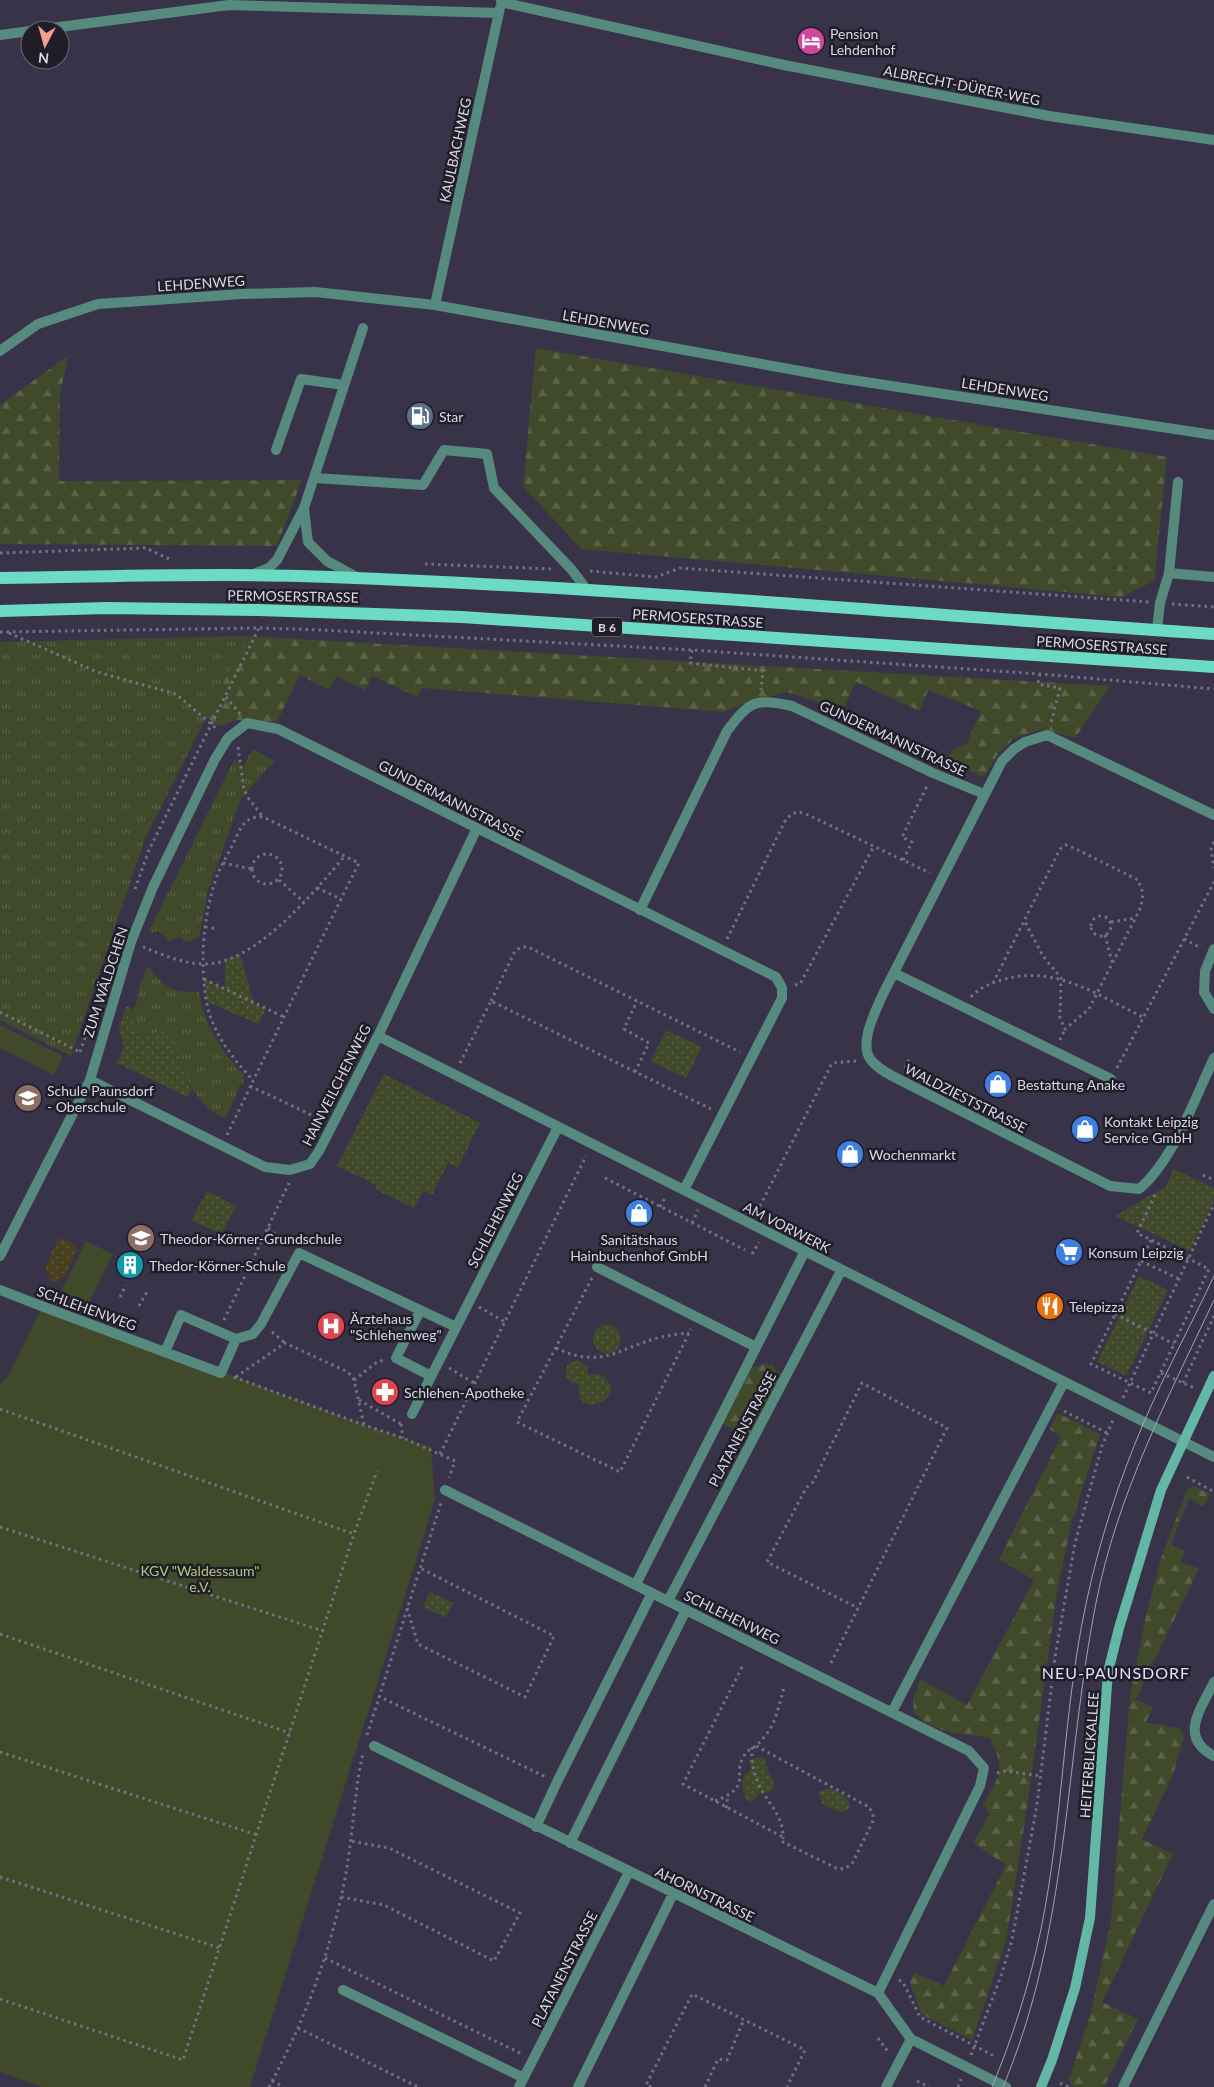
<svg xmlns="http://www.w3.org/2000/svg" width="1214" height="2087" font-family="Lato,sans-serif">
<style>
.grass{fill:url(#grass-tufts)}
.forest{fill:url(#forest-firs)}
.sand{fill:url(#sand-dots)}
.park{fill:url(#park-dots)}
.garden{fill:#404929}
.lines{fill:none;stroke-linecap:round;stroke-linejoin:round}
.path{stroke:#757084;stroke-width:3;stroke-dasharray:2.5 4;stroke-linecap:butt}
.lane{stroke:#578a7e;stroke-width:10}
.street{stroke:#578a7e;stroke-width:10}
.secondary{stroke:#63b8a5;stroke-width:10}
.primary{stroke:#6bdcc3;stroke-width:12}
.tram{stroke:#a5a1b2;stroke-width:1}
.labels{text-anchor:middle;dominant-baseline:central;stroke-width:5;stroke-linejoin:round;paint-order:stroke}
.shield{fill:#1f1d27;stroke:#a39fad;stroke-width:1}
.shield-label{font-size:12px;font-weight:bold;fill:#dbd7e6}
.poi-label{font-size:14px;fill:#dbd7e6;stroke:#1f1d27;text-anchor:start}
.street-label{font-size:14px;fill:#dbd7e6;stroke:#1f1d27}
.park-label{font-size:14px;fill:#b3c87f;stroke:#1f1d27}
.quarter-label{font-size:16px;letter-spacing:1px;fill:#e6dffd;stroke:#1f1d27}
</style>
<defs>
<pattern id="grass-tufts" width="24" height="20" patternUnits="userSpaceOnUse" patternTransform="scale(1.25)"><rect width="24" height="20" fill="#404929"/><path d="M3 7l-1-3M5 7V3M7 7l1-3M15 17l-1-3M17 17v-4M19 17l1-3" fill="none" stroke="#5b6248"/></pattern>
<pattern id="forest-firs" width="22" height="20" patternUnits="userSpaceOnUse" patternTransform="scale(1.25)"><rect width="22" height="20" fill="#404929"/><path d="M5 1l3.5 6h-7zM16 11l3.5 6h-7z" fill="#5b6248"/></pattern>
<pattern id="sand-dots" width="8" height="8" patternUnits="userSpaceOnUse" patternTransform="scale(1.25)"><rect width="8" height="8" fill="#473f1e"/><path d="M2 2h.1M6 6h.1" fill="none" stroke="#615a3f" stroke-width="1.8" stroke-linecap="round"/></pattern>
<pattern id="park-dots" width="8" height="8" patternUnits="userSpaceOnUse" patternTransform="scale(1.25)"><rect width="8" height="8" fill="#404929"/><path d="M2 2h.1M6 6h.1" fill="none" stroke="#5b6248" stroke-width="1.8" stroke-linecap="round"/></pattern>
</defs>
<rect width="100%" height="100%" fill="#39334a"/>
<!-- grass -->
<path class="grass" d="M247,636L145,839L71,1056L0,1020V642Z
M253,749L275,761L241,798L208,891L199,938L186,942L179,937L169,941L159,931L148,933L234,760L244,766Z
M148,966C164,987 172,993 199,992C204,1025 221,1051 244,1075L243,1084L239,1086L234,1101L225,1118C194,1108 176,1056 161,1029C154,1034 148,1038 140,1033C127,1025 132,1011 137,1001C139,995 139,987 141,981C143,976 146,971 148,966Z"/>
<!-- forest -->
<path class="forest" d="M536,348L1167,457L1154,581L1121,597L581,549L523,486Z
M69,355L60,393L59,481L302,480L277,546L0,544V405Z
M247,636L1110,686L1075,738L1042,729L1015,738L999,752L984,777L946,761C950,752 955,747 966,745L981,711L928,690L920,711L856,682L843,710L787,692L746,703L724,712L422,688L418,697L372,676L365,690L336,676L329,690L300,675L277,722L237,720L219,726L206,717Z
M764,1364L773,1365L776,1371L784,1375L750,1439L720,1422L749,1366L756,1367Z
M1058,1413L1100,1434L1072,1521L1057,1592L1027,1807L1006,1941L972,2040L921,2014L910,1982L915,1973L944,1986L1006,1865L973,1843L990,1813L983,1805C1000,1775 1006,1771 990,1738C962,1733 934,1734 914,1713L913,1700L920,1679L967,1705L1034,1580L999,1559L1061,1437L1050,1429Z
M1193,1486L1211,1494L1203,1507L1189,1498L1171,1545L1185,1551L1180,1563L1199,1568L1136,1699L1153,1707L1146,1722L1181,1729L1184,1736L1173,1775L1142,1839L1173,1854L1102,2002L1138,2019L1104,2087H1076L1071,2084L1069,2079L1091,2012L1111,1921L1130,1697L1145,1620L1160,1561L1187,1489Z"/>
<!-- sand -->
<path class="sand" d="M62,1238L75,1245L77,1249L66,1275L57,1282H51L45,1268L58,1239Z"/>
<!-- park -->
<path class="park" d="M240,954L254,1003L266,1009L258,1024L206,1001L204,979L225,989V960Z
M126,1006L132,1008C131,1030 140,1043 162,1029L174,1042L192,1089L188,1097L117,1063L124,1048L119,1029Z
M666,1030L702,1047L686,1078L651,1061Z
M384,1074L480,1123L458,1168L448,1163L432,1195L423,1191L414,1208L375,1189L376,1185L337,1166Z
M1174,1169L1214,1188V1200L1190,1251L1115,1216L1165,1187Z
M207,1191L236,1206L221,1234L191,1220Z
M1139,1276L1168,1290L1126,1376L1097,1362Z
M593 1339a14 14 0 1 1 28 0a14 14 0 1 1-28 0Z
M577,1360L587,1366L588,1375L599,1374C637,1395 572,1426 579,1384L571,1382L566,1376L567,1365Z
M430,1592L453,1603L446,1618L423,1607Z
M763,1757L766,1759C765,1770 774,1777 774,1787L769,1792L760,1793L754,1800L749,1802C741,1794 742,1785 744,1775L751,1770L749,1759Z
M826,1789C837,1789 846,1795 850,1805L848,1810L841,1812L823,1805L818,1792Z"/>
<!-- garden -->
<path class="garden" d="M0,1025L63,1056L54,1075L0,1048Z
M86,1241L113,1254L84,1313L56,1302Z
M41,1309L236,1377L364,1425L431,1447L435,1500L250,2087H42L0,2072V1385L7,1378Z"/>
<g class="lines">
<!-- path -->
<path class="path" d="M0,553L146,548L169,559
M425,564L552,569
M590,571L656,577L680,568L1149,602
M1172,604L1214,607
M0,632L259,628L321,630L692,650L1040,674L1214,689
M9,633L97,672L176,694L218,730
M692,650L690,663L763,671L761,690
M1040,674L1038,684L1060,688L1051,723
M226,697L240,714
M238,747L244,790L249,799L263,817
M1214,842L1211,848L1214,868
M252 869a15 15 0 1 1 30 0a15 15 0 1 1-30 0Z
M903,860L912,842L902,837L928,784
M223,863L252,869
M279,880L304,902
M317,888L341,899
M135,889L149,850L259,628
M1091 926a10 10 0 1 1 20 0a10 10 0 1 1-20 0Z
M1111,922L1135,918
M205,927L218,929
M1105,935L1112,962
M727,939L785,821C791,814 794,811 804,813L930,873
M1184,939L1201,948
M143,947C166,956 194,969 220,962C266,950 314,892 344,857
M204,979L284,1017
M993,983L1060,849L1066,845L1074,848L1138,880L1143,893L1141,907L1089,1009L1065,1029L1060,1018L1061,978L1043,956L1024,920
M795,985L800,984L874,846
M971,997C980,987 992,983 1005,979C1056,965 1099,996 1143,1017
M491,1001L515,951L521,947H528L740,1052
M0,1012L80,1052
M1060,1040L1065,1029
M80,1052L97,1002
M460,1063L491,1001L711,1109
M905,1068L910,1058
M1117,1068L1214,882
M635,1072L649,1043L624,1029L637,1001
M250,1086L322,1120
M227,1135L341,899L359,863L263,817C243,815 239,832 231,848C226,858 219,868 216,879C203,917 200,960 206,999C211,1031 232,1058 253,1080
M1203,1175L1214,1180
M605,1178L745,1250
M660,1207L666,1196
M757,1212L832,1063L856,1061
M692,1223L698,1210
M268,1228L289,1245
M1151,1240L1091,1364L1151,1393L1209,1269L1137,1233L1156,1193
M752,1254L759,1242
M1141,1261L1179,1279
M592,1278L517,1422L620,1472L691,1329
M120,1297L126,1285
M139,1306L148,1290
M479,1307L505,1322
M1115,1314L1174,1344
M224,1320L289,1183
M272,1332L285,1343
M556,1348C602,1370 618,1348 661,1337C670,1335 680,1334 689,1333
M449,1368L474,1383
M1161,1373L1194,1388
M234,1377L364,1425L403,1438L455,1461L449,1478
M236,1377L285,1343L348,1372L354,1380L364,1425
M354,1380L377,1362L384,1360
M1183,1383L1214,1316
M1123,1398L1214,1204
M359,1400L401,1424
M0,1409L354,1534
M1064,1411L1107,1433
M401,1424L403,1438
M440,1454L586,1156
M1187,1477L1214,1492
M0,1527L323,1631
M407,1608L418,1644L525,1697L554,1636L420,1568
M0,1634L290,1733
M831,1663L947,1428L862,1383L813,1482L806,1488L767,1562L858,1608
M742,1667L683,1784L781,1836L783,1842L836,1868L844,1869L852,1864L873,1821V1814L869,1807L756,1746
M378,1696L546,1777
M367,1735L441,1503
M752,1747C751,1763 754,1776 761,1789C771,1807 784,1818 783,1839
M0,1752L257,1835
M997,1773L1005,1771L1041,1776
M715,1801C756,1785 729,1775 746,1753C749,1749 754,1748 758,1744C762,1740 767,1734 770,1729C777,1717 780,1701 784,1688
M726,1808L728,1796
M0,1877L220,1948
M341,1897L384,1905L494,1961L520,1913L389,1848L350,1841
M325,1958L522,2054
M899,1980L903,1982L920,2017L994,2056
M0,1999L183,2060L354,1534L377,1471
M298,2028L418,2087
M878,2038L889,2053
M971,2055L1001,1976L1012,1940L1037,1805L1055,1657L1075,1543L1102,1446L1113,1420
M272,2081L284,2087
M917,2081L929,2087
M1060,2083L1069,2087
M269,2087C305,2020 332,1949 346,1873C353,1834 354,1792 363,1753
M651,2087L646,2085L692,1994L805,2050L787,2087
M705,2087L718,2059L727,2060L744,2019
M958,2087L961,2079"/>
<!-- lane -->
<path class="lane" d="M276,450L301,379L344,385
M315,478L423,485L444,450L487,454L494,488L572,570L587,590
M304,509L308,542L327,561L358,578
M1169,573L1214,577
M254,574L269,568L277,560L304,508L363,328
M1157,630L1160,603L1169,573L1178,482
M0,1290L44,1307
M886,2087L911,2039"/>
<!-- street -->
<path class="street" d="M501,2L784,65L1049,116L1214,140
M36,30L229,5L499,13
M0,35L30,31
M435,305L500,8
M0,351L38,324L98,304L242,294L315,292L435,305L839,378L1214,435
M1214,815L1047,735L1025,742L1014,749L1002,761L883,994C876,1010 858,1044 871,1060C878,1069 890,1075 900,1080L1110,1186L1139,1189C1173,1161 1195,1098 1214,1058
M640,910L727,731C750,701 754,698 792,706L933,773L984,794
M1214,949L1205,971L1204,992L1214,1009
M894,973L1111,1079
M378,1036L1214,1457
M90,1080L265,1167L290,1170L310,1164L319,1151L378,1036L477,828
M0,1256L90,1080L131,942L153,887L215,759L228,738L247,723L278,729L776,977L782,988V998L684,1190
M597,1267L756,1347
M44,1307L221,1373L236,1339L181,1315L165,1352
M420,1311L396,1358L431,1376
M236,1339L253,1334L261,1324L299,1253L456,1327
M412,1414L558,1127
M445,1490L969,1751L984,1768L980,1786L878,1993
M636,1584L805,1251
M668,1601L841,1271
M1214,1682C1201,1709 1178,1737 1214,1756
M892,1712L1064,1382
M374,1746L878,1993L911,2039L1006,2087
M536,1827L557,1782L652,1593
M570,1843L686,1610
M343,1990L524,2078
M519,2087L629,1872
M578,2087L673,1894
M1123,2087L1214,1904"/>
<!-- secondary -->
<path class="secondary" d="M1041,2087L1052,2060L1075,1988L1090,1918L1108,1672L1119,1628L1161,1490L1214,1376"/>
<!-- primary -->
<path class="primary" d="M0,578C100,577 200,573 299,576C605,586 909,614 1214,634
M0,611L107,608L259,610L462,617L1214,667"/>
<!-- tram -->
<path class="tram" d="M992,2087C1013,2037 1030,1982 1041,1929C1063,1822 1063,1711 1086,1604C1099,1542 1119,1480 1144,1422C1165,1373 1191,1325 1214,1276
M1003,2087C1069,1930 1064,1766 1096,1603C1117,1495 1168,1398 1214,1300"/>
</g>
<!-- icons -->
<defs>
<symbol id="hotel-disc" viewBox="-11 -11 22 22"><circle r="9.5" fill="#d1479c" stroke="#1f1d27"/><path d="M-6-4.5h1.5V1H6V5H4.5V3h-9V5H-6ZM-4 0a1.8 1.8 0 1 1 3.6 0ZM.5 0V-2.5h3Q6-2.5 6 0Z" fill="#fff"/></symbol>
<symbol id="fuel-disc" viewBox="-11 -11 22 22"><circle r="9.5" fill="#5c6f8a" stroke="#1f1d27"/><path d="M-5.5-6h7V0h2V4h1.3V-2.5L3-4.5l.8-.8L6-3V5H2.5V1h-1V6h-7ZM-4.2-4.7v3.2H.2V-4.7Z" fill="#fff"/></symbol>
<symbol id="shop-disc" viewBox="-11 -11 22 22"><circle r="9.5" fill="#3f7fe0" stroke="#1f1d27"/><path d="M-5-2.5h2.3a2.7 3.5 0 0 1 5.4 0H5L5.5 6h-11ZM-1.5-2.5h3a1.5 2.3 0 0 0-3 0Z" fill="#fff"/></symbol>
<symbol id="school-disc" viewBox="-11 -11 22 22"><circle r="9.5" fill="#8d6e63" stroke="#1f1d27"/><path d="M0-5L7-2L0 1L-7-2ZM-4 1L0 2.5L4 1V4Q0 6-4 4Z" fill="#fff"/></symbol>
<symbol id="supermarket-disc" viewBox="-11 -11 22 22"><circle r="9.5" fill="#3f7fe0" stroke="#1f1d27"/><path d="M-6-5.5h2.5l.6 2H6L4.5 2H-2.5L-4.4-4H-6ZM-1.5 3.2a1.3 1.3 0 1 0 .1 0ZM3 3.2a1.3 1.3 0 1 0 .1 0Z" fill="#fff"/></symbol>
<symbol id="building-disc" viewBox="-11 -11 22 22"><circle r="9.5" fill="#0f9aa8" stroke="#1f1d27"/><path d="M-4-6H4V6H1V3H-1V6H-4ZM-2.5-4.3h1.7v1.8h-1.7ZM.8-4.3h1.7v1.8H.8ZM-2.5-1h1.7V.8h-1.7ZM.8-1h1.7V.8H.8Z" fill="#fff"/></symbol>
<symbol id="restaurant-disc" viewBox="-11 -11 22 22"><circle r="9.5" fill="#e8710a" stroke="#1f1d27"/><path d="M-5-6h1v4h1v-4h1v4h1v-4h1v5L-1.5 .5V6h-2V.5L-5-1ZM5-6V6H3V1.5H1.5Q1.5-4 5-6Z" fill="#fff"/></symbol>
<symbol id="hospital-disc" viewBox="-11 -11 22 22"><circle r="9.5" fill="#e0444e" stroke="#1f1d27"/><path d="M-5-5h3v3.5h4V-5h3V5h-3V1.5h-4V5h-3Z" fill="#fff"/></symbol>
<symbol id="pharmacy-disc" viewBox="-11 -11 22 22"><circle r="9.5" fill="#e0444e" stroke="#1f1d27"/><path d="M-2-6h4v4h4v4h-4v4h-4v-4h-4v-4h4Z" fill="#fff"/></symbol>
</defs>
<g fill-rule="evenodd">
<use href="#hotel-disc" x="795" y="25" width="32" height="32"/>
<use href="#fuel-disc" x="404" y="400" width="32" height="32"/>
<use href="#shop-disc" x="982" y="1068" width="32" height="32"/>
<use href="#school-disc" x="12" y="1082" width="32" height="32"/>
<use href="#shop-disc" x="1069" y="1113" width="32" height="32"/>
<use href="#shop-disc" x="834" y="1138" width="32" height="32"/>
<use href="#shop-disc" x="623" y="1197" width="32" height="32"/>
<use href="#school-disc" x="125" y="1222" width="32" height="32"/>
<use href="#supermarket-disc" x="1053" y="1236" width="32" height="32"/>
<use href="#building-disc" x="114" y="1249" width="32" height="32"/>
<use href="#restaurant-disc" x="1034" y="1290" width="32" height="32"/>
<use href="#hospital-disc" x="315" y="1310" width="32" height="32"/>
<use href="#pharmacy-disc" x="369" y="1376" width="32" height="32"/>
</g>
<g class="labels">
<!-- shield labels -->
<rect class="shield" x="592" y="617.5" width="30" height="19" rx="4"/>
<g class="shield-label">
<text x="607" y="627">B 6</text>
</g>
<!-- poi labels -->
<g class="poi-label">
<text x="830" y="33">Pension<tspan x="830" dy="16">Lehdenhof</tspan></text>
<text x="439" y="416">Star</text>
<text x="1017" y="1084">Bestattung Anake</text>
<text x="47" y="1090">Schule Paunsdorf<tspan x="47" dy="16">- Oberschule</tspan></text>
<text x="1104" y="1121">Kontakt Leipzig<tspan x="1104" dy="16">Service GmbH</tspan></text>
<text x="869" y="1154">Wochenmarkt</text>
<text x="160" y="1238">Theodor-Körner-Grundschule</text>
<text x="639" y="1239" text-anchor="middle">Sanitätshaus<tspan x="639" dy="16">Hainbuchenhof GmbH</tspan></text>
<text x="1088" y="1252">Konsum Leipzig</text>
<text x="149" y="1265">Thedor-Körner-Schule</text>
<text x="1069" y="1306">Telepizza</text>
<text x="350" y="1318">Ärztehaus<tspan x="350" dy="16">"Schlehenweg"</tspan></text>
<text x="404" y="1392">Schlehen-Apotheke</text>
</g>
<!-- street labels -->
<g class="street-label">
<text transform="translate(962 85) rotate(11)">ALBRECHT-DÜRER-WEG</text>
<text transform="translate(455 150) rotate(-78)">KAULBACHWEG</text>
<text transform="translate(201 283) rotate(-4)">LEHDENWEG</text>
<text transform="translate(606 322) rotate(10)">LEHDENWEG</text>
<text transform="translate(1005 389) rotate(9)">LEHDENWEG</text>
<text transform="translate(293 596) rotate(1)">PERMOSERSTRASSE</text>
<text transform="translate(698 618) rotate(4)">PERMOSERSTRASSE</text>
<text transform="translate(1102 645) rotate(4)">PERMOSERSTRASSE</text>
<text transform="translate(893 738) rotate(25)">GUNDERMANNSTRASSE</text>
<text transform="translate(451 800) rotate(27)">GUNDERMANNSTRASSE</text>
<text transform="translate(105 982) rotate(-72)">ZUM WÄLDCHEN</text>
<text transform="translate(336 1085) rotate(-63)">HAINVEILCHENWEG</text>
<text transform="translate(966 1098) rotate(27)">WALDZIESTSTRASSE</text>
<text transform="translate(495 1220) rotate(-63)">SCHLEHENWEG</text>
<text transform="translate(787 1227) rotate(27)">AM VORWERK</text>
<text transform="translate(87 1308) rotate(20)">SCHLEHENWEG</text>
<text transform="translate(742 1429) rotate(-62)">PLATANENSTRASSE</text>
<text transform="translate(732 1617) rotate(26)">SCHLEHENWEG</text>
<text transform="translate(1089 1755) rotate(-86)">HEITERBLICKALLEE</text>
<text transform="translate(705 1894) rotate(26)">AHORNSTRASSE</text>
<text transform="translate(564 1969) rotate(-63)">PLATANENSTRASSE</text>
</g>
<!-- park labels -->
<g class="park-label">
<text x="200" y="1570">KGV "Waldessaum"<tspan x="200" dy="16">e.V.</tspan></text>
</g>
<!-- quarter labels -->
<g class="quarter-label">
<text x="1116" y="1672">NEU-PAUNSDORF</text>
</g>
</g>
<!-- north arrow -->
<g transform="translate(45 45) rotate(186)"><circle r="24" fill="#1f1d27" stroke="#6a6773"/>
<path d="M0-4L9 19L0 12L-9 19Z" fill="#f59d8f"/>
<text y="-8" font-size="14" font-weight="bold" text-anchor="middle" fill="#dbd7e6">N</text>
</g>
</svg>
